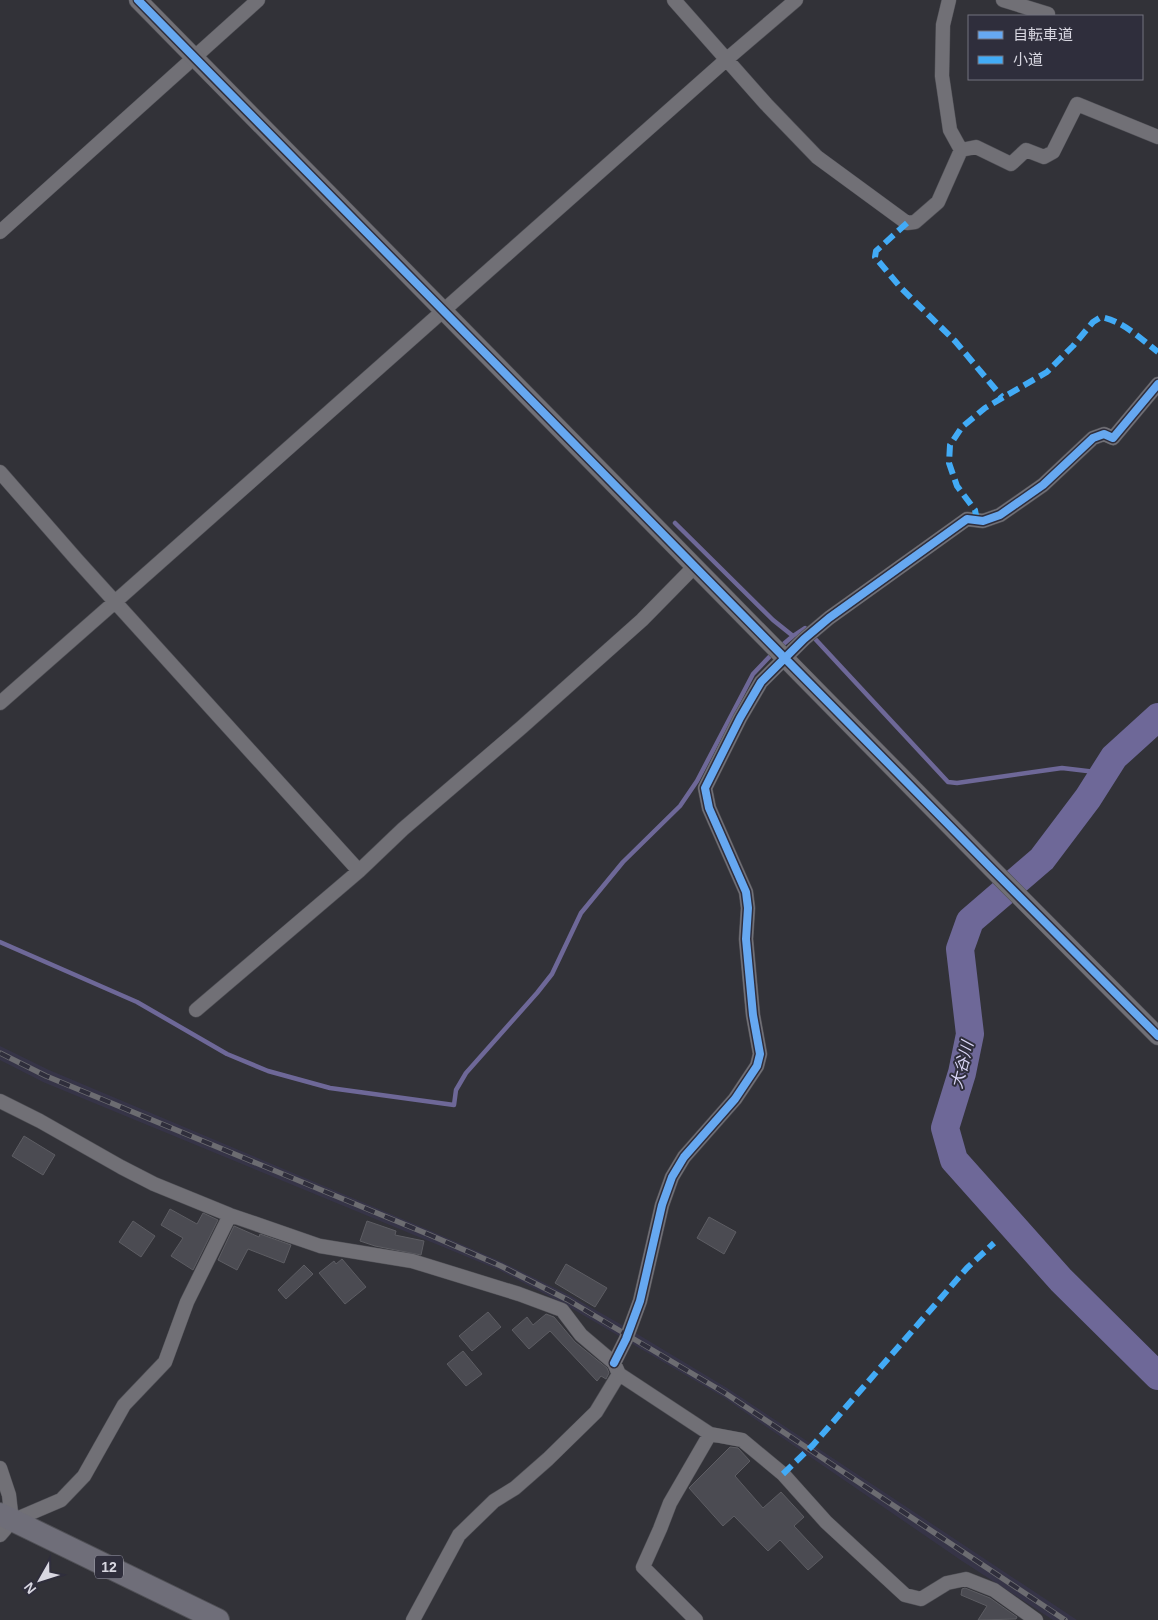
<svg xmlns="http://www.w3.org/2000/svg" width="1158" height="1620" font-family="Arial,'Noto Sans JP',sans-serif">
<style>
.built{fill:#363447}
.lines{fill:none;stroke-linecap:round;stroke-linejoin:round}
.stream{stroke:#6e6898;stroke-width:4.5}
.river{stroke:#6e6898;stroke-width:28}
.building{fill:#4b4b52;stroke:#5d5d63}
.minor-casing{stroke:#505056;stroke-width:15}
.tertiary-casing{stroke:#505056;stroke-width:19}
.primary-casing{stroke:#505056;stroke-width:24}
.minor{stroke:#717076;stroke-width:14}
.tertiary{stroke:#717076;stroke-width:18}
.primary{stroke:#6f6e79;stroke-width:22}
.rail-casing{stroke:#6c6c71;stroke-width:5.5}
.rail{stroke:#2f2e3c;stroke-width:4;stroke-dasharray:11;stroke-linecap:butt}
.quiet{stroke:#42abf6;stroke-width:6;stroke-dasharray:12 6;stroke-linecap:butt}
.cycleway-casing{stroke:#2f2e3c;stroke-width:11}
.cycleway{stroke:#66a8f1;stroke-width:8}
.labels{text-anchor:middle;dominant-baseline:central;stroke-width:4;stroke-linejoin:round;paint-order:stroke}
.shield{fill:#2f2e3c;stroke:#a5a4b0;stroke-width:1}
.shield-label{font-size:14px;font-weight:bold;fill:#d8d7e1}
.water-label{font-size:16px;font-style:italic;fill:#dad6f7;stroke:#2f2e3c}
</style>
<rect width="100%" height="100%" fill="#323238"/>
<!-- built -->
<path class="built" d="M0,1046L49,1070L431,1231L502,1262L569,1295L629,1329L727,1388L1077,1620H1053L962,1561L723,1397L566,1305L499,1270L43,1082L0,1060Z"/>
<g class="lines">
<!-- stream -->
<path class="stream" d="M675,523L773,620L793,636L805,628L948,782L957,783L1062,768L1104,773
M780,647L793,636
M0,942L137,1002L227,1054L268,1071L330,1088L454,1105L456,1090L466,1073L537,993L552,974L581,913L623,862L680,806L697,781L753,674L774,652"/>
<!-- river -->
<path class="river" d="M1158,717L1114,757L1088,798L1042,859L970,921L960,949L970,1034L962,1073L945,1128L954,1160L1061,1280L1158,1376"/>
</g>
<!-- building -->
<path class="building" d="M24,1136L55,1155L43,1175L12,1156Z
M170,1209L197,1224L203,1213L218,1220L193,1270L171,1256L183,1238L161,1225Z
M709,1217L736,1232L724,1254L697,1238Z
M133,1221L155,1236L141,1257L119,1242Z
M367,1221L396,1231L395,1235L424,1241L421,1255L375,1246L360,1241Z
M234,1226L259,1237L260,1234L291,1245L284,1263L248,1249L237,1270L218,1260Z
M342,1259L366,1287L345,1304L319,1273L334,1261L336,1264Z
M566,1264L607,1288L595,1307L555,1283Z
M304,1265L313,1274L286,1299L278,1290Z
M488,1312L501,1327L472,1351L459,1336Z
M546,1314L554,1317L575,1342L607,1368L609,1373L606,1379L601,1376L597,1381L550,1331L529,1349L512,1330L527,1317L533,1325Z
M463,1351L482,1374L466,1386L447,1364Z
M730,1447L738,1448L750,1461L735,1476L763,1508L781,1492L804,1517L794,1526L823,1557L808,1570L780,1540L768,1551L734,1516L723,1526L689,1488Z
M965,1588L990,1598L1017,1617L1016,1619L978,1620L987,1606L961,1595L962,1589Z"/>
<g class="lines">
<defs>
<path id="minor" d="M674,0L766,104L817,157L907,223L915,222L938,202L961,150L976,147L1011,164L1026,150L1044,157L1053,152L1077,104L1158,137
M949,0L943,25L942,76L950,130L961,150
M1003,0L1048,14
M0,232L258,0
M0,472L77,560L359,871
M0,703L116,601L727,59L796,0
M196,1010L359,871L403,829L522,727L642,620L695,566
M0,1101L40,1121L121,1167L154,1184L230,1215L320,1246L412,1261L519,1294L562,1310L581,1335L614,1363L619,1374L710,1434L742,1440L783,1474L826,1522L905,1595L921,1599L947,1583L966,1579L994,1590L1036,1620
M614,1363L626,1339L640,1301L662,1205L672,1177L684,1157L735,1099L757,1066L760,1054L753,1015L746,939L748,908L746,892L709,808L705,788L740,718L761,682L804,639L829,618L967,519L983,521L1000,515L1043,485L1093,438L1104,434L1113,438L1158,384
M0,1468L9,1495L12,1521
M0,1535L12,1521L61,1500L84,1476L124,1405L165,1362L187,1302L230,1215
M413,1620L459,1535L494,1501L515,1488L548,1459L596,1412L619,1374
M696,1620L643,1567L660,1529L670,1503L710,1434"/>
<path id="tertiary" d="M138,0L994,871L1158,1036"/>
<path id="primary" d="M0,1514L218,1620"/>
</defs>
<!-- minor casing -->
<use href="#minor" class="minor-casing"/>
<!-- tertiary casing -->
<use href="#tertiary" class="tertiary-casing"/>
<!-- primary casing -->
<use href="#primary" class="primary-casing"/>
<!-- minor -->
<use href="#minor" class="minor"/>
<!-- tertiary -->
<use href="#tertiary" class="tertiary"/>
<!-- primary -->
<use href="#primary" class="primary"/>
<defs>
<path id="rail" d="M0,1053L46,1076L430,1235L501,1266L568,1300L725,1393L1065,1620"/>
</defs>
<!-- rail casing -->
<use href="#rail" class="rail-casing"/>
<!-- rail -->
<use href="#rail" class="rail"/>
<!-- quiet -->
<path class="quiet" d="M907,223L876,251L875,257L901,288L955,341L1002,397
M977,521L975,510L957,486L949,463L950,445L962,427L985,408L1047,372L1073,346L1093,322L1101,317C1123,321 1141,339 1158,352
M783,1474L813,1445L967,1268L994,1243"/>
<defs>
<path id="cycleway" d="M138,0L994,871L1158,1036
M614,1363L626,1339L640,1301L662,1205L672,1177L684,1157L735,1099L757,1066L760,1054L753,1015L746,939L748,908L746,892L709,808L705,788L740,718L761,682L804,639L829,618L967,519L983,521L1000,515L1043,485L1093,438L1104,434L1113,438L1158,384"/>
</defs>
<!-- cycleway casing -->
<use href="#cycleway" class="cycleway-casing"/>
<!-- cycleway -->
<use href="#cycleway" class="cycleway"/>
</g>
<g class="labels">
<!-- shield labels -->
<rect class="shield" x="95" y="1555.5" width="28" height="23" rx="4"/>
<g class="shield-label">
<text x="109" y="1567">12</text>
</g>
<!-- water labels -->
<g class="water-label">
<text transform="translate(962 1065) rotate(-76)">大谷川</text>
</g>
</g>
<!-- legend -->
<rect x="968" y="15" width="175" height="65" fill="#2f2e3c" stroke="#73727e"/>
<rect x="978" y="31" width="25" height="8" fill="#66a8f1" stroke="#73727e"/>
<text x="1013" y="40" font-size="15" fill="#d8d7e1">自転車道</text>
<rect x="978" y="56" width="25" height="8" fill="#42abf6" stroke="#73727e"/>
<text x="1013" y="65" font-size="15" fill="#d8d7e1">小道</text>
<!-- north arrow -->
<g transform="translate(40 1580) rotate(231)" stroke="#2f2e3c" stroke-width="4" paint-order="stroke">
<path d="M0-4L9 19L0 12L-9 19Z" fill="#d8d7e1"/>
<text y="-8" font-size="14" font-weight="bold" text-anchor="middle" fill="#d8d7e1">N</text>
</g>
</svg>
